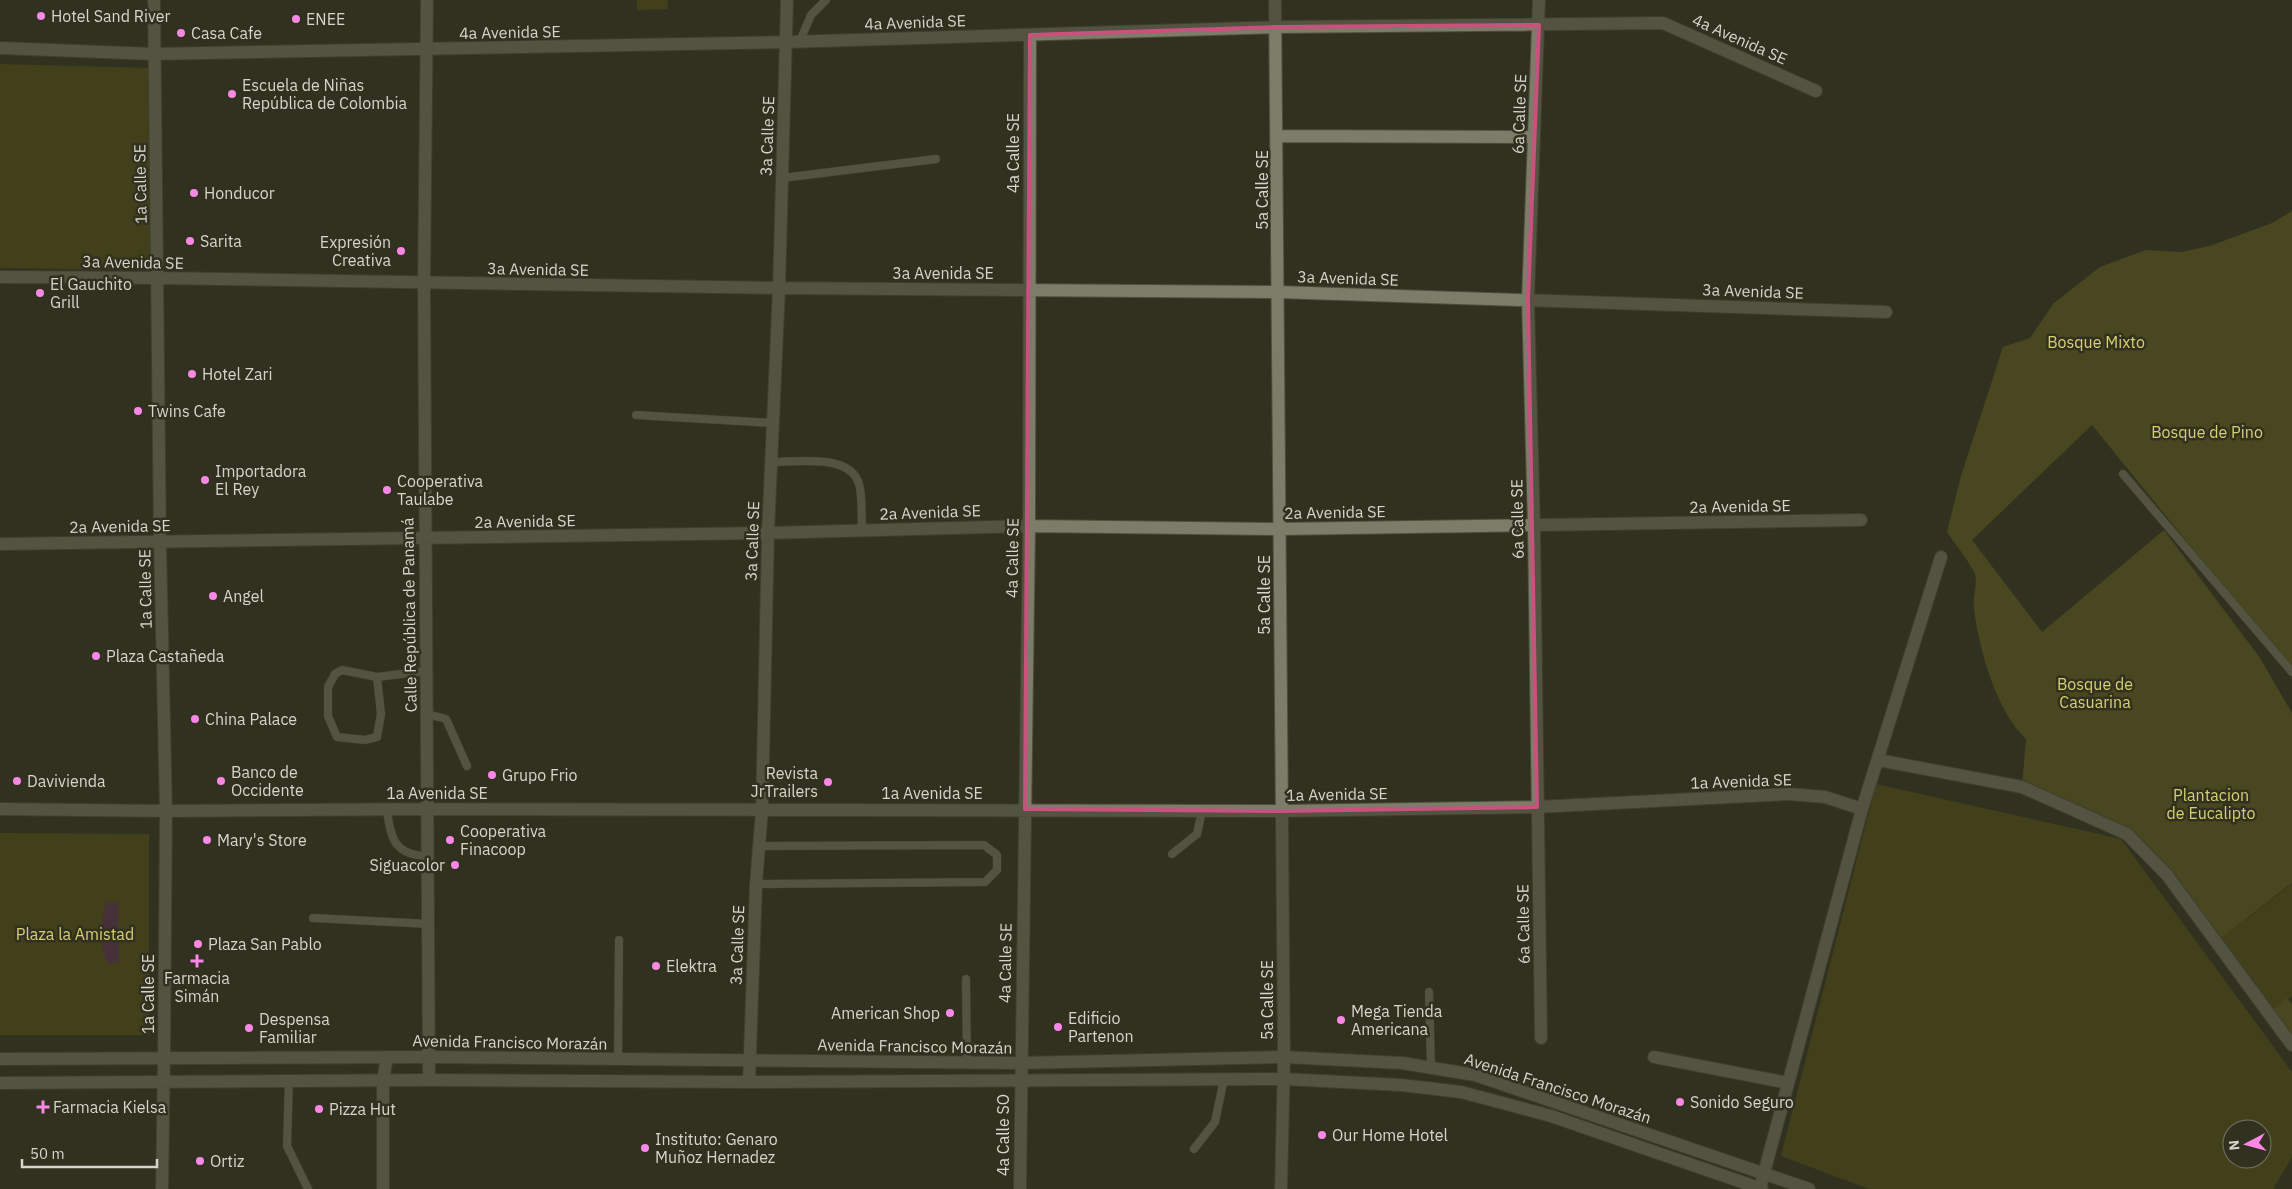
<svg xmlns="http://www.w3.org/2000/svg" width="2292" height="1189" font-family="'IBM Plex Sans',sans-serif">
<style>
.green{fill:#575315;fill-rule:evenodd}
.forest{fill:#67621e}
.water{fill:#603158}
.lines{fill:none;stroke-linecap:round;stroke-linejoin:round}
.service-casing{stroke:#4f4e3f;stroke-width:9}
.minor-casing{stroke:#4f4e3f;stroke-width:14}
.secondary-casing{stroke:#4f4e3f;stroke-width:14}
.service{stroke:#7d7c68;stroke-width:8}
.minor{stroke:#7d7c68;stroke-width:12}
.secondary{stroke:#7d7c68;stroke-width:12}
.marked{fill:none;stroke:#c8517d;stroke-width:4;stroke-linejoin:round}
.poi-dot{fill:#fa87e6;stroke:#323120;stroke-width:2}
.labels{text-anchor:middle;dominant-baseline:central;stroke-width:5;stroke-linejoin:round;paint-order:stroke}
.poi-label{font-size:16px;fill:#d6d5cb;stroke:#323120;text-anchor:start}
.street-label{font-size:16px;fill:#d6d5cb;stroke:#323120}
.park-label{font-size:16px;fill:#d6d071;stroke:#323120}
</style>
<rect width="100%" height="100%" fill="#323120"/>
<!-- green -->
<path class="green" d="M637,0H667L668,9L637,10Z
M0,64L151,68L150,270L0,268Z
M1876,784L2121,839L2292,1072V1157L2273,1189H1869L1781,1156ZM2232,1129H2262V1159H2232Z
M0,833L149,834V1035H0Z
M2292,884V996L2269,1014L2216,942Z"/>
<!-- forest -->
<path class="forest" d="M2292,211V671L2092,425L1972,540L2042,632L2164,530L2260,658L2292,713V883L2216,942L2167,875L2121,832L2022,787L2026,739C1996,711 1979,649 1974,609C1972,598 1978,584 1975,574C1971,564 1954,542 1947,532L1961,476L2003,347L2030,338L2054,303L2100,267L2146,250L2181,252L2210,246L2272,223Z
M2287,998L2292,1004V1044L2269,1014Z"/>
<!-- water -->
<path class="water" d="M106,903H118L119,963H107C99,938 99,928 106,903Z"/>
<g class="lines">
<defs>
<path id="service" d="M800,41L811,15L826,0
M782,178L936,159
M636,415L773,423
M771,462C796,462 850,453 859,484C863,498 861,516 862,531
M2123,474L2292,672
M377,677L342,670L335,674L328,687V716L337,737L365,740L377,737L381,714L377,677L426,671
M427,714L446,719L467,766
M387,809C390,840 396,856 429,856
M1172,854L1197,834L1202,811
M756,884L985,882L997,870V855L984,845L761,846
M313,918L430,924
M966,979L967,1063
M1429,992L1431,1067
M618,1059L619,940
M289,1080L287,1146L308,1189
M1194,1149L1215,1122L1224,1079"/>
<path id="minor" d="M154,0L160,542L166,811L164,1058
M427,0L424,283L429,1080
M1275,0L1284,1057L1281,1189
M1539,0L1528,300L1534,526L1541,1038
M0,48L154,54L787,42L1277,27L1663,23L1816,91
M1278,136L1534,137
M0,277L158,278L779,288L1278,292L1886,312
M0,544L768,533L1029,526L1280,529L1861,520
M1878,760L2022,787L2127,834L2167,875L2292,1045
M0,809L166,811L428,809L1282,811L1537,807L1789,794L1825,797L1862,809
M1654,1057L1788,1083
M749,1082L756,884L762,810L768,533L779,288L787,0
M1760,1188L1862,809L1941,557
M383,1189V1081L387,1057
M1020,1189L1029,526L1030,35"/>
<path id="secondary" d="M0,1059L430,1057L1020,1063L1284,1057L1402,1063L1475,1075L1809,1189
M0,1083L429,1080L749,1082L1284,1079L1401,1085L1461,1092L1551,1116L1762,1189
M162,1189L164,1058"/>
</defs>
<!-- service casing -->
<use href="#service" class="service-casing"/>
<!-- minor casing -->
<use href="#minor" class="minor-casing"/>
<!-- secondary casing -->
<use href="#secondary" class="secondary-casing"/>
<!-- service -->
<use href="#service" class="service"/>
<!-- minor -->
<use href="#minor" class="minor"/>
<!-- secondary -->
<use href="#secondary" class="secondary"/>
</g>
<!-- marked area -->
<path d="M0 0H2292V1189H0ZM1539,25L1528,300L1537,807L1282,811L1025,809L1030,35L1277,27Z" fill="#323120" fill-opacity=".55" fill-rule="evenodd"/>
<path class="marked" d="M1539,25L1528,300L1537,807L1282,811L1025,809L1030,35L1277,27Z"/>
<!-- markers -->
<g class="poi-dot">
<circle cx="41" cy="16" r="5"/>
<circle cx="296" cy="19" r="5"/>
<circle cx="181" cy="33" r="5"/>
<circle cx="232" cy="94" r="5"/>
<circle cx="194" cy="193" r="5"/>
<circle cx="190" cy="241" r="5"/>
<circle cx="401" cy="251" r="5"/>
<circle cx="40" cy="293" r="5"/>
<circle cx="192" cy="374" r="5"/>
<circle cx="138" cy="411" r="5"/>
<circle cx="205" cy="480" r="5"/>
<circle cx="387" cy="490" r="5"/>
<circle cx="213" cy="596" r="5"/>
<circle cx="96" cy="656" r="5"/>
<circle cx="195" cy="719" r="5"/>
<circle cx="492" cy="775" r="5"/>
<circle cx="17" cy="781" r="5"/>
<circle cx="221" cy="781" r="5"/>
<circle cx="828" cy="782" r="5"/>
<circle cx="207" cy="840" r="5"/>
<circle cx="450" cy="840" r="5"/>
<circle cx="455" cy="865" r="5"/>
<circle cx="198" cy="944" r="5"/>
<path d="M194.5 953.5h5v5h5v5h-5v5h-5v-5h-5v-5h5z"/>
<circle cx="656" cy="966" r="5"/>
<circle cx="950" cy="1013" r="5"/>
<circle cx="1341" cy="1020" r="5"/>
<circle cx="1058" cy="1027" r="5"/>
<circle cx="249" cy="1028" r="5"/>
<circle cx="1680" cy="1102" r="5"/>
<path d="M40.5 1099.5h5v5h5v5h-5v5h-5v-5h-5v-5h5z"/>
<circle cx="319" cy="1109" r="5"/>
<circle cx="1322" cy="1135" r="5"/>
<circle cx="645" cy="1148" r="5"/>
<circle cx="200" cy="1161" r="5"/>
</g>
<g class="labels">
<!-- poi labels -->
<g class="poi-label">
<text x="51" y="16">Hotel Sand River</text>
<text x="306" y="19">ENEE</text>
<text x="191" y="33">Casa Cafe</text>
<text x="242" y="85">Escuela de Niñas<tspan x="242" dy="18">República de Colombia</tspan></text>
<text x="204" y="193">Honducor</text>
<text x="200" y="241">Sarita</text>
<text x="391" y="242" text-anchor="end">Expresión<tspan x="391" dy="18">Creativa</tspan></text>
<text x="50" y="284">El Gauchito<tspan x="50" dy="18">Grill</tspan></text>
<text x="202" y="374">Hotel Zari</text>
<text x="148" y="411">Twins Cafe</text>
<text x="215" y="471">Importadora<tspan x="215" dy="18">El Rey</tspan></text>
<text x="397" y="481">Cooperativa<tspan x="397" dy="18">Taulabe</tspan></text>
<text x="223" y="596">Angel</text>
<text x="106" y="656">Plaza Castañeda</text>
<text x="205" y="719">China Palace</text>
<text x="231" y="772">Banco de<tspan x="231" dy="18">Occidente</tspan></text>
<text x="818" y="773" text-anchor="end">Revista<tspan x="818" dy="18">JrTrailers</tspan></text>
<text x="502" y="775">Grupo Frio</text>
<text x="27" y="781">Davivienda</text>
<text x="460" y="831">Cooperativa<tspan x="460" dy="18">Finacoop</tspan></text>
<text x="217" y="840">Mary's Store</text>
<text x="445" y="865" text-anchor="end">Siguacolor</text>
<text x="208" y="944">Plaza San Pablo</text>
<text x="666" y="966">Elektra</text>
<text x="197" y="978" text-anchor="middle">Farmacia<tspan x="197" dy="18">Simán</tspan></text>
<text x="1351" y="1011">Mega Tienda<tspan x="1351" dy="18">Americana</tspan></text>
<text x="940" y="1013" text-anchor="end">American Shop</text>
<text x="1068" y="1018">Edificio<tspan x="1068" dy="18">Partenon</tspan></text>
<text x="259" y="1019">Despensa<tspan x="259" dy="18">Familiar</tspan></text>
<text x="1690" y="1102">Sonido Seguro</text>
<text x="53" y="1107">Farmacia Kielsa</text>
<text x="329" y="1109">Pizza Hut</text>
<text x="1332" y="1135">Our Home Hotel</text>
<text x="655" y="1139">Instituto: Genaro<tspan x="655" dy="18">Muñoz Hernadez</tspan></text>
<text x="210" y="1161">Ortiz</text>
</g>
<!-- street labels -->
<g class="street-label">
<text transform="translate(915 22) rotate(-2)">4a Avenida SE</text>
<text transform="translate(510 32) rotate(-1)">4a Avenida SE</text>
<text transform="translate(1740 39) rotate(24)">4a Avenida SE</text>
<text transform="translate(1519 114) rotate(-88)">6a Calle SE</text>
<text transform="translate(767 136) rotate(-88)">3a Calle SE</text>
<text transform="translate(1013 153) rotate(-90)">4a Calle SE</text>
<text transform="translate(140 184) rotate(-91)">1a Calle SE</text>
<text transform="translate(1262 190) rotate(-90)">5a Calle SE</text>
<text transform="translate(133 262) rotate(1)">3a Avenida SE</text>
<text transform="translate(538 269) rotate(1)">3a Avenida SE</text>
<text x="943" y="273">3a Avenida SE</text>
<text transform="translate(1348 278) rotate(2)">3a Avenida SE</text>
<text transform="translate(1753 291) rotate(2)">3a Avenida SE</text>
<text transform="translate(1740 506) rotate(-1)">2a Avenida SE</text>
<text transform="translate(930 512) rotate(-2)">2a Avenida SE</text>
<text transform="translate(1335 512) rotate(-1)">2a Avenida SE</text>
<text transform="translate(1517 519) rotate(-91)">6a Calle SE</text>
<text transform="translate(525 521) rotate(-1)">2a Avenida SE</text>
<text transform="translate(120 526) rotate(-1)">2a Avenida SE</text>
<text transform="translate(752 541) rotate(-88)">3a Calle SE</text>
<text transform="translate(1012 558) rotate(-89)">4a Calle SE</text>
<text transform="translate(145 589) rotate(-91)">1a Calle SE</text>
<text transform="translate(1264 595) rotate(-90)">5a Calle SE</text>
<text transform="translate(409 615) rotate(-91)">Calle República de Panamá</text>
<text transform="translate(1741 781) rotate(-2)">1a Avenida SE</text>
<text x="437" y="793">1a Avenida SE</text>
<text x="932" y="793">1a Avenida SE</text>
<text transform="translate(1337 794) rotate(-1)">1a Avenida SE</text>
<text transform="translate(1523 924) rotate(-91)">6a Calle SE</text>
<text transform="translate(737 945) rotate(-88)">3a Calle SE</text>
<text transform="translate(1005 963) rotate(-89)">4a Calle SE</text>
<text transform="translate(148 994) rotate(-90)">1a Calle SE</text>
<text transform="translate(1267 1000) rotate(-90)">5a Calle SE</text>
<text transform="translate(510 1042) rotate(1)">Avenida Francisco Morazán</text>
<text transform="translate(915 1046) rotate(1)">Avenida Francisco Morazán</text>
<text transform="translate(1558 1088) rotate(18)">Avenida Francisco Morazán</text>
<text transform="translate(1003 1135) rotate(-90)">4a Calle SO</text>
</g>
<!-- park labels -->
<g class="park-label">
<text x="2096" y="342">Bosque Mixto</text>
<text x="2207" y="432">Bosque de Pino</text>
<text x="2095" y="684">Bosque de<tspan x="2095" dy="18">Casuarina</tspan></text>
<text x="2211" y="795">Plantacion<tspan x="2211" dy="18">de Eucalipto</tspan></text>
<text x="75" y="934">Plaza la Amistad</text>
</g>
</g>
<!-- north arrow -->
<g transform="translate(2247 1144) rotate(264)"><circle r="24" fill="#323120" stroke="#747364"/>
<path d="M0-4L9 19L0 12L-9 19Z" fill="#fa87e6"/>
<text y="-8" font-size="14" font-weight="bold" text-anchor="middle" fill="#d6d5cb">N</text>
</g>
<!-- scale -->
<path d="M22 1159v8h135v-8" fill="none" stroke="#d6d5cb" stroke-width="2.5"/>
<text x="30" y="1159" font-size="15" fill="#d6d5cb" stroke="#323120" stroke-width="4" paint-order="stroke">50 m</text>
</svg>
